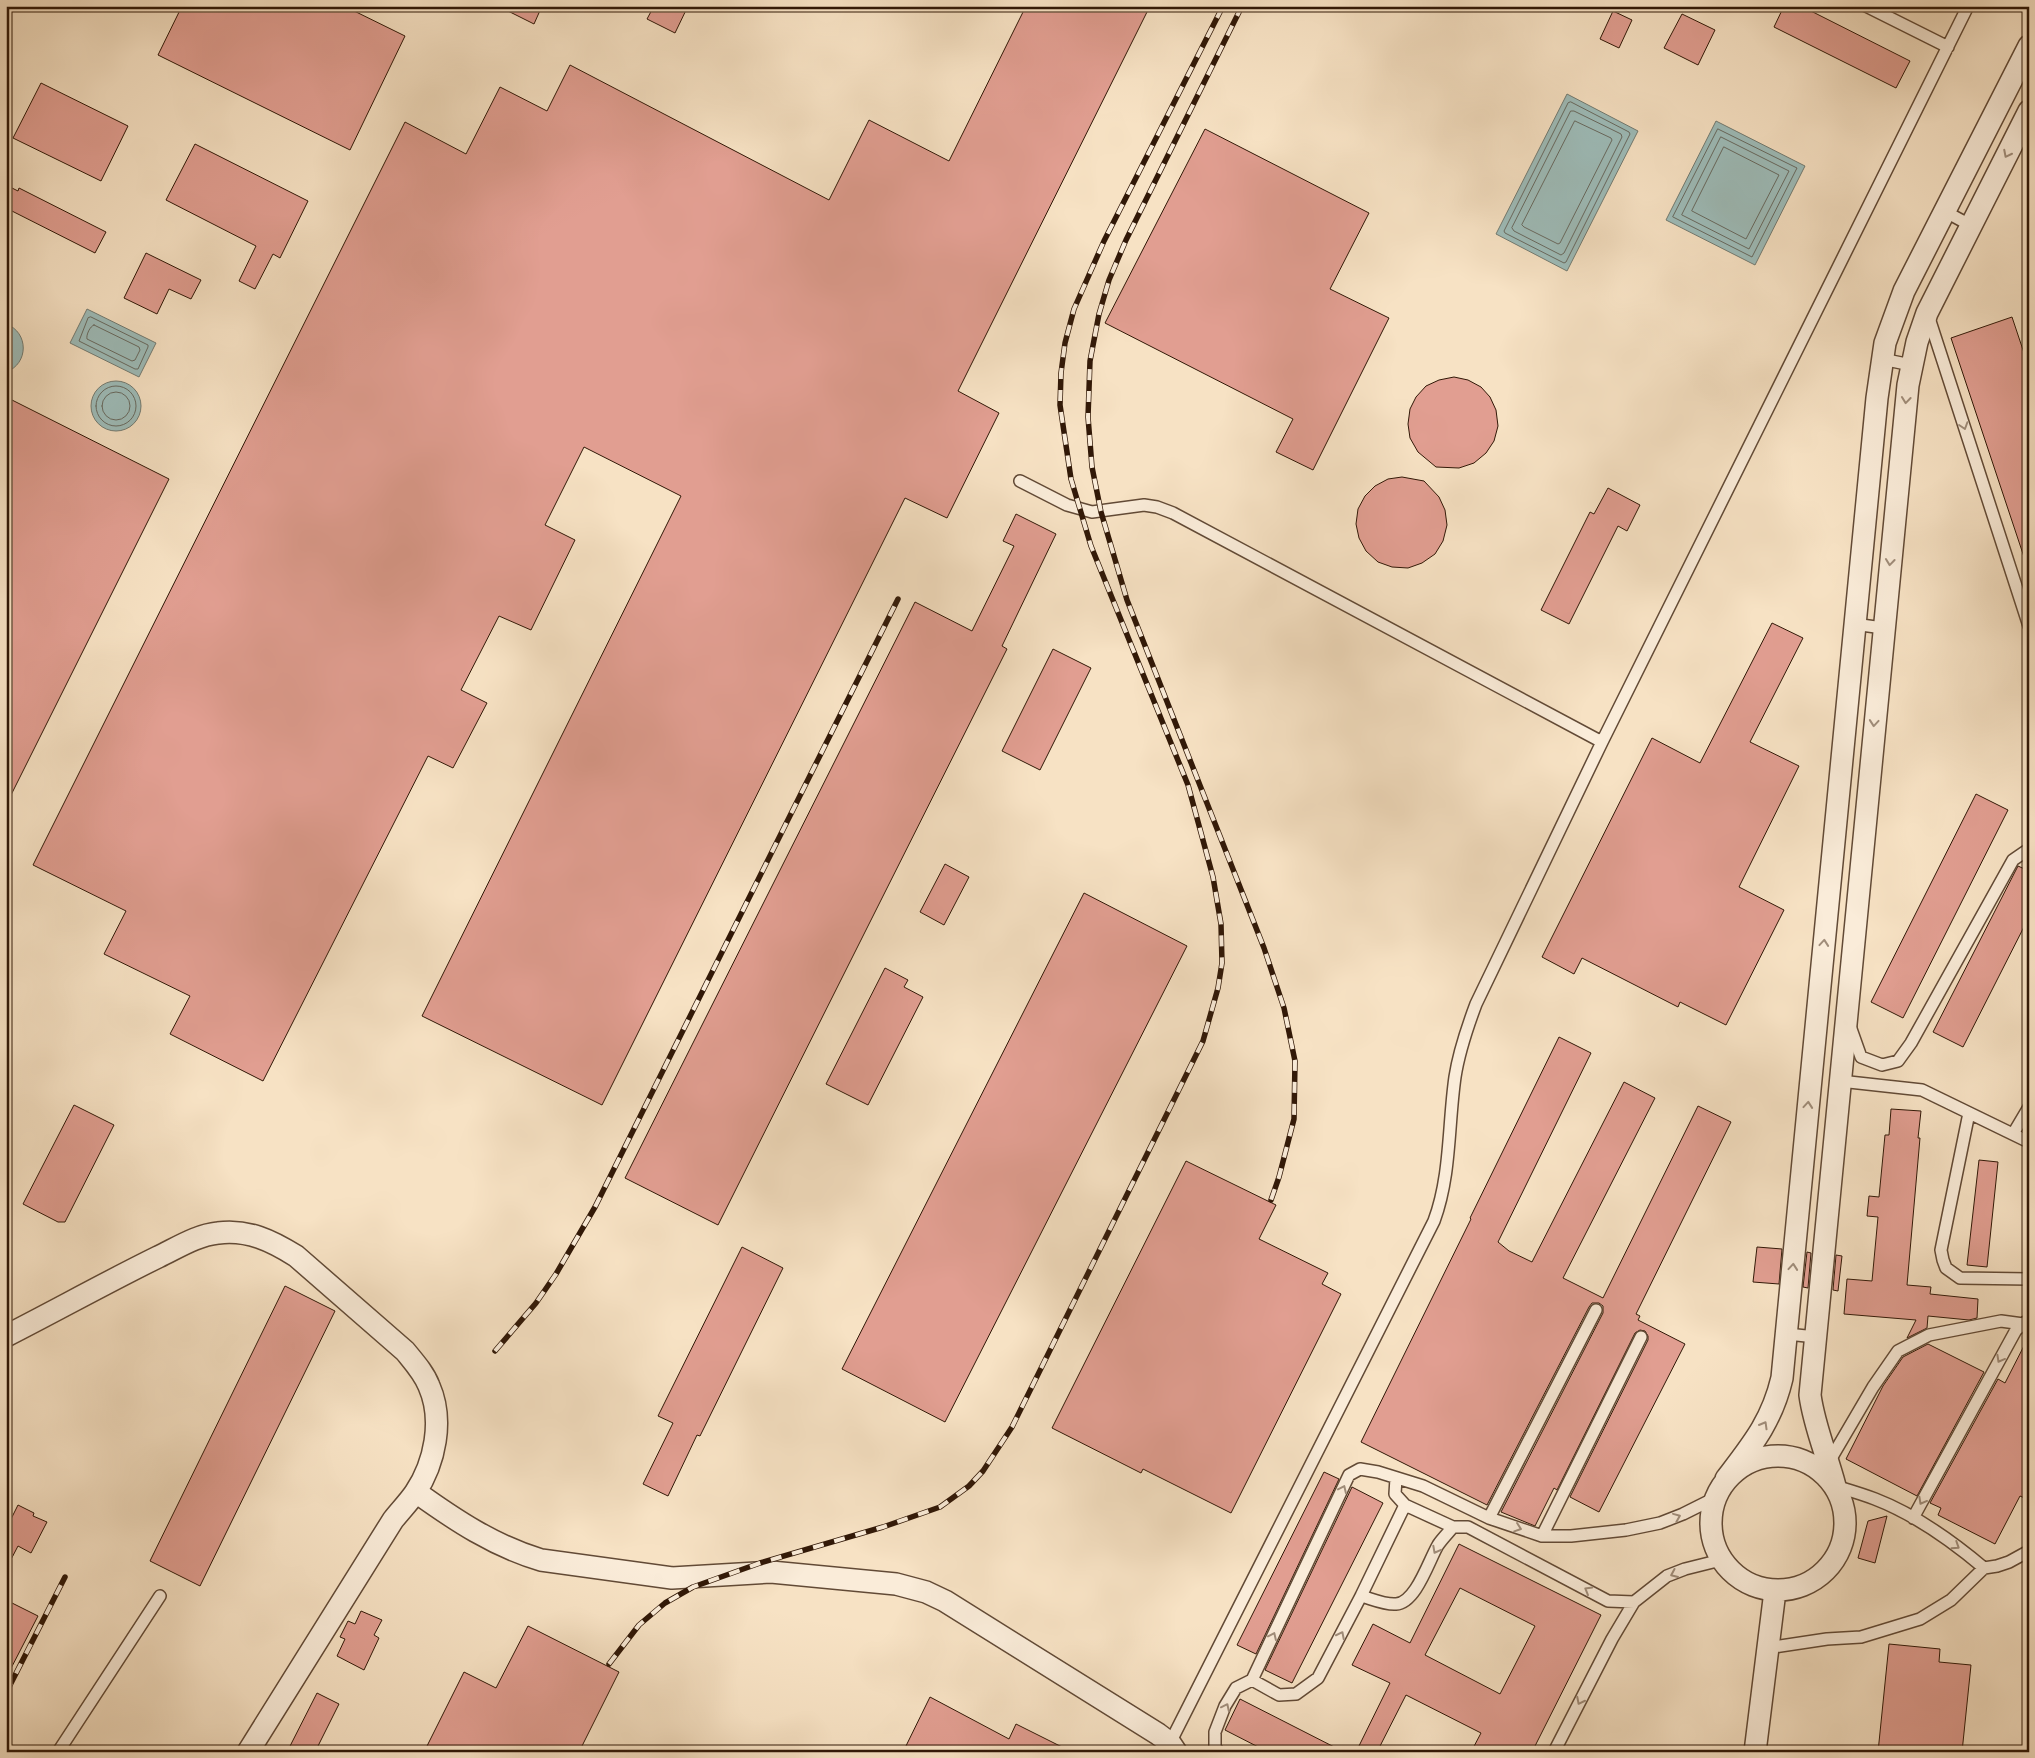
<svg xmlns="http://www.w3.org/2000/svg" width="2035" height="1758" font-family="'Libre Bodoni',serif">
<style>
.water{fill:#9ebdba;stroke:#727b72}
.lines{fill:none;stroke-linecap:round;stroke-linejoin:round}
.shore{stroke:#686a60;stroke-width:1}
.building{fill:#e19e91;stroke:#311807;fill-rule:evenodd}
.lane-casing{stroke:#624a36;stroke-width:14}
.street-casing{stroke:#624a36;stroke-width:24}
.lane{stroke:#faecd9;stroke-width:11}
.street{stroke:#faecd9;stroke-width:21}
.rail-casing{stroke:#311807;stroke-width:5.5}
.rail{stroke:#faecd9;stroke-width:4;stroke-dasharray:11;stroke-linecap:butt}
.oneway{stroke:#a08d7a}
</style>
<rect width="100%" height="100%" fill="#f7e2c4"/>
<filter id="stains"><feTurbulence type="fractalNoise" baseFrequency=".004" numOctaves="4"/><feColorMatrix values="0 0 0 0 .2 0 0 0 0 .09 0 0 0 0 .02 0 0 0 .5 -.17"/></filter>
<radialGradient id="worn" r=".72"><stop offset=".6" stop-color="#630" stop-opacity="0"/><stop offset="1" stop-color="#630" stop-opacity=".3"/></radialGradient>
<!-- water -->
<path class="water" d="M1567,94L1638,131L1567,271L1496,234Z
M1716,121L1805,166L1755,265L1666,220Z
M87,309L156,343L139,377L70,343Z
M6,324C29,332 29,364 6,372Z
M91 406a25 25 0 1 1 50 0a25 25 0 1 1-50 0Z"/>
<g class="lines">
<!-- shore -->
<path class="shore" d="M1571,102L1629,132L1630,134L1566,262L1564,263L1505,233L1504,231L1568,103Z
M1571,111H1574L1621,134L1622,137L1564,253L1561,255L1514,231L1512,228Z
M1575,121L1611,138L1612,140L1560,243L1558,244L1524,227L1522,225Z
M1718,129L1797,168L1752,257L1673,217Z
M1721,137L1789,171L1749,249L1682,215Z
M1724,147L1779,175L1746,239L1692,211Z
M91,317L148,345V347L138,369H135L79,341L88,318Z
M94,325L139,347L140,350L135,360L132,361L87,339C86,335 90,326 94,325Z
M96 406a20 20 0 1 1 40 0a20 20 0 1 1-40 0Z
M102 406a14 14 0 1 1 28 0a14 14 0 1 1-28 0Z"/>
</g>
<!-- building -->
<path class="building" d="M182,6H344L405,36L350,150L158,55Z
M498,6H542L534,24Z
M654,6H688L675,33L647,19Z
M1026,6H1150L958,391L999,413L947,518L905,498L602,1105L422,1016L681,496L584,447L545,525L575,540L531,630L499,616L461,690L487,703L453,768L428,756L263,1081L170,1034L190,996L104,954L126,911L33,865L405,122L466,154L500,87L547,111L570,65L829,200L869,120L949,161Z
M1784,6H1801L1910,61L1896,88L1774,27Z
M1613,11L1632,20L1619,48L1600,39Z
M1682,14L1715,30L1698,65L1664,48Z
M41,83L128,126L101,181L13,138Z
M1205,129L1369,213L1330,289L1389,318L1313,470L1276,452L1293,419L1105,323Z
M195,144L308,201L280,258L273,254L255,289L239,281L256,246L166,200Z
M6,185L18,191L19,188L106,232L95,253L6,208Z
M146,253L201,280L191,299L169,289L157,314L124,298Z
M2012,317L2029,368V563H2026L1951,338Z
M1454,377L1468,380L1481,387L1490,397L1496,410L1498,426L1494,441L1486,453L1474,463L1459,468L1436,467L1418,452L1410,438L1408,424L1410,409L1416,397L1426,386L1439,380Z
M6,397L169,479L6,805Z
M1402,477L1424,481L1439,497L1445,510L1447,525L1443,541L1435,554L1422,563L1408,568L1392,567L1378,562L1366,551L1359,538L1356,524L1358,509L1365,496L1375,486L1388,479Z
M1608,488L1640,505L1627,531L1618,526L1569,624L1541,610L1590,512L1594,514Z
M1016,514L1056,534L1002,646L1007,649L718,1225L625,1178L915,602L972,631L1014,546L1003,541Z
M1772,623L1803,638L1750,742L1799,766L1739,887L1784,910L1726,1025L1680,1002L1678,1007L1582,958L1574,974L1542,957L1652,738L1700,763Z
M1053,649L1091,668L1040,770L1002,751Z
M1976,794L2008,810L1903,1018L1871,1002Z
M945,864L969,877L944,925L920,912Z
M2018,866L2029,871V917L1963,1047L1933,1032Z
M1084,893L1187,946L945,1422L842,1369Z
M885,968L908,980L904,987L923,997L868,1105L826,1084Z
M1559,1037L1591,1053L1498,1242L1509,1251L1532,1262L1624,1082L1655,1098L1563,1278L1603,1298L1698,1106L1731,1122L1636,1314L1640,1316L1638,1320L1685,1344L1599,1512L1570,1497L1648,1340V1336L1645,1331L1640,1330L1635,1333L1557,1490L1554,1488L1535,1526L1501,1512L1603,1313V1306L1599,1303H1592L1589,1307L1487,1505L1361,1442L1471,1219L1470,1218Z
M74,1105L114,1125L65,1222H58L23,1204Z
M1891,1109L1921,1111L1918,1138H1920L1907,1285L1931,1287L1930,1294L1978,1299L1977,1318L1969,1320L1928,1316L1927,1328L1907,1338L1916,1320L1844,1314L1847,1279L1872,1281L1878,1217L1867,1216L1869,1196L1879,1197L1885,1135H1889Z
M1979,1160L1998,1162L1987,1267L1967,1265Z
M1186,1161L1276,1205L1259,1239L1328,1273L1322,1284L1341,1294L1231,1513L1143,1469L1141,1473L1052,1428Z
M742,1247L783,1268L700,1436L697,1435L668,1496L643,1484L673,1423L658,1416Z
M1757,1247L1782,1249L1779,1284L1753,1282Z
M1807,1252L1811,1253L1808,1288L1803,1287Z
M1836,1255L1842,1256L1838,1291L1833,1290Z
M285,1286L335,1311L200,1586L150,1561Z
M2029,1336V1500L2020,1496L1995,1544L1938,1515L1941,1508L1930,1503L1998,1379L2005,1383Z
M1928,1344L1984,1372L1917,1496L1846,1459L1883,1386L1903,1357Z
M1324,1472L1339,1479L1256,1654L1237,1645Z
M1352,1487L1383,1503L1292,1683L1265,1670Z
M18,1505L34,1513L33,1516L47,1522L31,1553L18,1546L6,1569V1529Z
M1887,1516L1875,1563L1858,1558L1868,1521Z
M1459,1544L1601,1615L1532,1752H1471L1481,1733L1406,1695L1377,1752H1356L1390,1683L1352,1665L1373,1624L1410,1643ZM1460,1588L1535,1626L1500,1694L1425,1655Z
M6,1600L38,1616L6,1678Z
M361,1611L382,1620L374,1635L379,1638L364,1670L337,1656L345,1639L340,1637L348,1621L355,1624Z
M528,1626L619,1672L579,1752H424L464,1672L496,1688Z
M1889,1644L1940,1649L1939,1662L1971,1665L1962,1752H1878Z
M317,1693L339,1704L315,1752H287Z
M930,1697L1009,1739L1016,1724L1072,1752H903Z
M1240,1699L1344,1752H1268L1225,1730Z"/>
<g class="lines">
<!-- lane casing -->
<g class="lane-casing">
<path id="lane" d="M1866,6L1948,47
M1944,211L1970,225
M1928,315L2029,626
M1882,359L1911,365
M1020,481L1067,505L1092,512L1144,505L1157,507L1173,513L1602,742
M1854,624L1883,628
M1850,1026L1861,1057L1882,1065L1898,1061L1911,1043L2013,860L2029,849
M1840,1081L1922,1090L2029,1142
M1969,1113L1941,1250L1943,1260L1946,1268L1960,1278L2029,1279
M2013,1134L2029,1107
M1787,1334L1816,1337
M1829,1462L1873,1387L1898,1351L1929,1335L2001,1321L2023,1324
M1396,1478L1395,1494L1405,1505L1453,1527
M1835,1486C1848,1490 1862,1494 1875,1499C1914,1514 1952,1541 1984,1568
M1489,1518L1596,1310
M1913,1518L2016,1330L2027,1321
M1542,1536L1641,1337
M1361,1596C1372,1599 1385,1605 1396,1604C1416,1603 1429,1560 1438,1545C1442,1539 1448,1533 1453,1527H1468L1608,1601L1634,1602
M1767,1648L1827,1639L1861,1637L1920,1619L1951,1600L1984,1568L1997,1566L2009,1562L2029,1551
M1252,1680L1349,1475L1360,1469L1378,1472L1423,1486L1489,1518L1542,1536H1571L1626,1530L1660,1523L1683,1514L1715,1498
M1170,1743L1434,1221C1451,1175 1448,1126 1455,1077C1459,1051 1467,1028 1476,1004L1602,742L1968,6
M58,1752L160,1596
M1219,1752L1215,1747V1732L1225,1706L1236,1688L1252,1680L1279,1695L1296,1694L1318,1678L1361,1596L1405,1505
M1554,1752L1612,1639L1634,1602L1667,1576L1685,1569L1721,1560"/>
</g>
<!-- street casing -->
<g class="street-casing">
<path id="street" d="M6,1336C57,1310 107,1282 158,1257C177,1248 197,1235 218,1233C248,1229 272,1241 296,1256L405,1351C414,1362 424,1373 429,1386C444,1420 435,1463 415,1493C408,1503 400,1511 393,1520L248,1752
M1711 1523a67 67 0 1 1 134 0a67 67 0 1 1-134 0Z
M1726,1479C1752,1445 1772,1421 1782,1378L1877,398L1885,343L1904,291L2029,46
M1835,1486C1827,1455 1814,1426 1810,1395L1908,385L1917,342L1927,313L2029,111
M416,1492C455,1520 494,1546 541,1560L672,1578L771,1572L896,1584L926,1592L945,1601L1158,1734L1170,1743L1176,1752
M1755,1752L1775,1591"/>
</g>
<!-- lane -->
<use href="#lane" class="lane"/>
<!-- street -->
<use href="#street" class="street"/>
<!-- rail casing -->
<g class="rail-casing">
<path id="rail" d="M1242,6L1126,240L1109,280L1099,314L1090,361L1088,417L1092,467L1101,512L1127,600L1264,948L1284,1008L1295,1061L1294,1119L1279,1177L1271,1200
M495,1351L536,1303L556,1274L595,1207L898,599
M609,1664L639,1625L665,1603L693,1587L760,1563L883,1527L940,1507L969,1486L983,1471L1012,1427L1203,1041L1218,988L1222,963L1221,924L1213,877L1188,785L1091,546L1071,479L1060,405L1061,373L1065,343L1074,309L1104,241L1223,6
M6,1693L65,1577
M181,1752L182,1750"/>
</g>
<!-- rail -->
<use href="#rail" class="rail"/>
</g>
<!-- one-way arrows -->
<defs><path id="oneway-chevron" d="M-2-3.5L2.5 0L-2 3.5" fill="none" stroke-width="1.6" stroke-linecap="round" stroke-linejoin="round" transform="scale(1.25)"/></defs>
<g class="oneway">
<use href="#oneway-chevron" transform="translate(2007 154) rotate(117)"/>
<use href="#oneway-chevron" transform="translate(1906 400) rotate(96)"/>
<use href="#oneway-chevron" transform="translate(1964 426) rotate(72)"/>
<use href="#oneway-chevron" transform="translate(1890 562) rotate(96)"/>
<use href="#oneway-chevron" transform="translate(1874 723) rotate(95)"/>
<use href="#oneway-chevron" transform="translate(1824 943) rotate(-85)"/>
<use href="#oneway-chevron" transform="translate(1808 1105) rotate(-85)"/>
<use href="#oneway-chevron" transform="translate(1793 1267) rotate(-85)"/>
<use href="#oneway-chevron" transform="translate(2000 1359) rotate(119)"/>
<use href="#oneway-chevron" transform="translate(1764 1425) rotate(-60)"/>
<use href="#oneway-chevron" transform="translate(1343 1489) rotate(-65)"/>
<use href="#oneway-chevron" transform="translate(1922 1501) rotate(119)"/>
<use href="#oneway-chevron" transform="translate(1677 1517) rotate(-22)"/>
<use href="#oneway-chevron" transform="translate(1518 1528) rotate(19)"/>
<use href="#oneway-chevron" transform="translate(1956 1546) rotate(33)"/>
<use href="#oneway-chevron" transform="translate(1436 1550) rotate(118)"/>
<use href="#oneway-chevron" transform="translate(1674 1574) rotate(156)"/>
<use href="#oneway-chevron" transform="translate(1588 1590) rotate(-150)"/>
<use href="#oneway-chevron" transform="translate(1341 1635) rotate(-63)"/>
<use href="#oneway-chevron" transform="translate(1273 1636) rotate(-65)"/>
<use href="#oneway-chevron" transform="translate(1580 1701) rotate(117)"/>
<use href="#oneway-chevron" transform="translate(1226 1707) rotate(-64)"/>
</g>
<!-- margin -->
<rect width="2035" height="1758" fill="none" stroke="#f7e2c4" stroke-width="25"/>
<rect x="8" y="8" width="2020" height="1743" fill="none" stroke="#311807" stroke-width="2.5"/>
<rect x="12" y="12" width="2010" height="1733" fill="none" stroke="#311807"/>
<rect width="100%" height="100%" filter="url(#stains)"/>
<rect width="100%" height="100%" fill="url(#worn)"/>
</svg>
